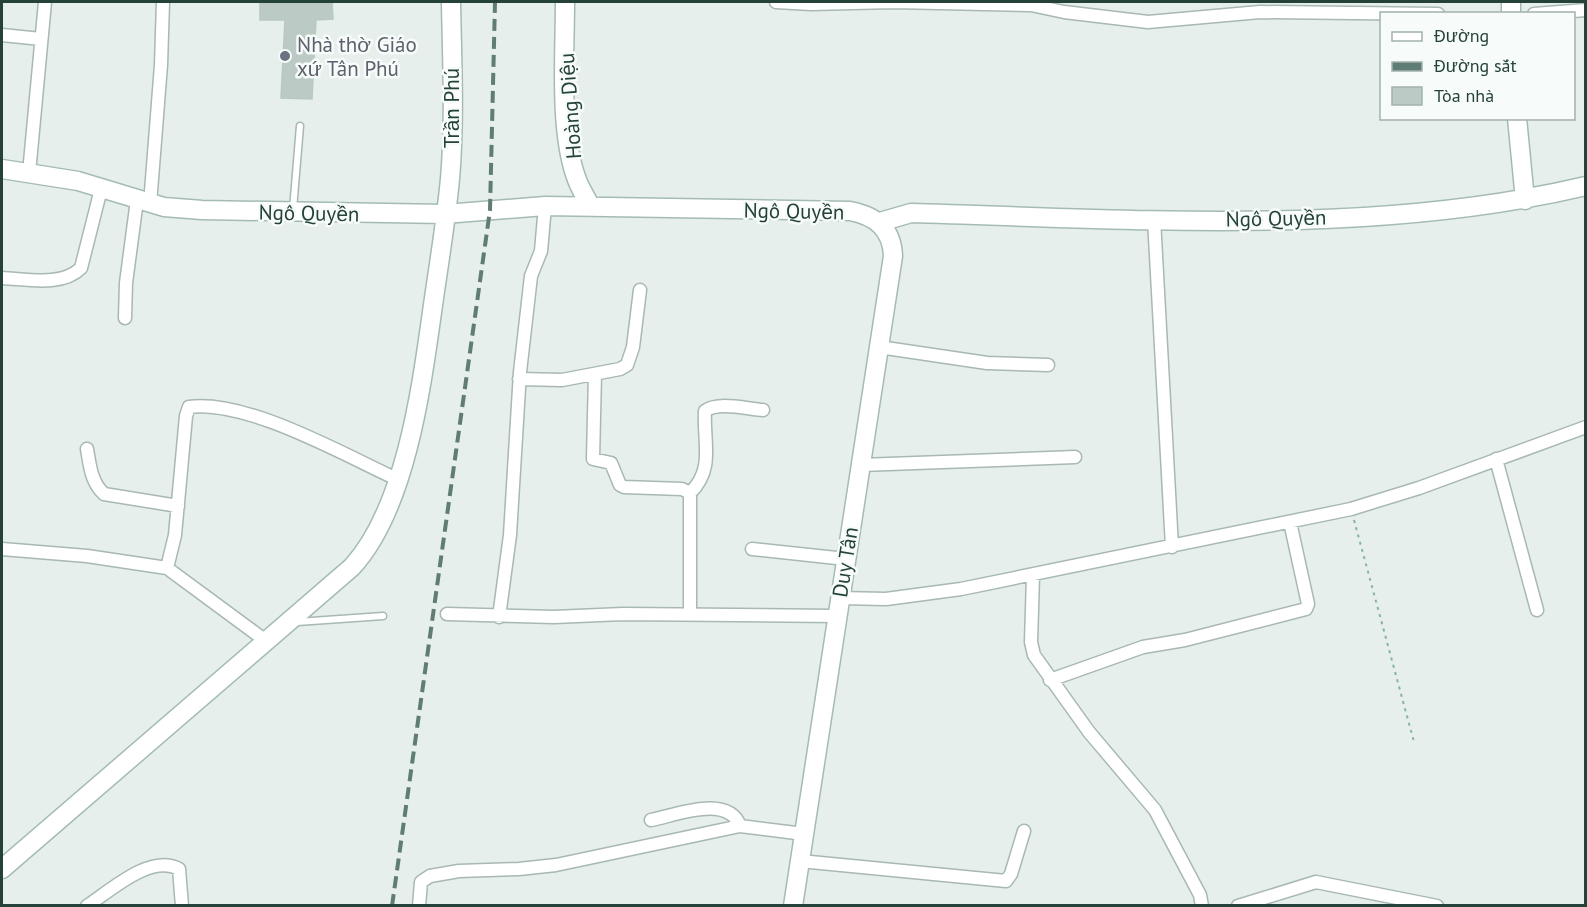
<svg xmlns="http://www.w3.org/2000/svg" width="1587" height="907" font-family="'PT Sans',sans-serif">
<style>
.building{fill:#bbcac4;stroke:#b8c9c2;stroke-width:1.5}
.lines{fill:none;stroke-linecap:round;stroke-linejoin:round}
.lane-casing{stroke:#a8b8b2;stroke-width:9}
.street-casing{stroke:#a8b8b2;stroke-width:15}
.secondary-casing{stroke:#a4bbb3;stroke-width:21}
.path{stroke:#86b3a5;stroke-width:2;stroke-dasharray:3 4.5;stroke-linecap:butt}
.lane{stroke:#fff;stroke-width:6}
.street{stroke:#fff;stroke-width:12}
.secondary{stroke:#fff;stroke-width:18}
.rail{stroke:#5f7d75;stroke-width:4;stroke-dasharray:12 6;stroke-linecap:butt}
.worship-dot{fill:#6b7280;stroke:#f7fbf9;stroke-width:2}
.labels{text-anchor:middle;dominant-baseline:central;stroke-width:5;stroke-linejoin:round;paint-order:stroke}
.worship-label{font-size:21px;fill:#5b616d;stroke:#f7fbf9;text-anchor:start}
.street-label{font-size:21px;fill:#24423a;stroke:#f7fbf9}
</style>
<rect width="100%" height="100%" fill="#e6efeb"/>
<!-- building -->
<path class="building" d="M260,2H332L333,19L316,20L312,99L281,98L285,20H260Z"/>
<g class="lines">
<!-- lane casing -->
<g class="lane-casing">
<path id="lane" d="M293,209L300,126
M297,622L383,616"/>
</g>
<!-- street casing -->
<g class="street-casing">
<path id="street" d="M776,2L811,4L894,2L1031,5L1064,12L1148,22L1260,12L1438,14
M1534,14L1586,10
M2,35L41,39
M29,173L45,2
M150,204L161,65L163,2
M1154,219L1172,547
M2,278C27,279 62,287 81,268L101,189
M125,318L126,283L137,200
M879,347L987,363L1048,365
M595,374L593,459L611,463L620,485L624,487L682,489L690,493V614
M519,379L562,380L620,369L627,365L633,347L640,290
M87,449C90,466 91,482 104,494L178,506
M1496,459L1537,610
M861,465L1075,457
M690,493C715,469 703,442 705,411C718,401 747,409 763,410
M2,549L87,556L167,568L266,641
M752,549L846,559
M167,568L175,535L186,416L189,407C247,399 344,455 397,479
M1033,576L1031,642L1034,655L1089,732L1155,810L1200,895L1202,906
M839,598L886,599L961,589L1351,509L1419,488L1586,427
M447,614L554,617L623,614L837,616
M499,617L510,535L520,372L531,276L541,251L545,206
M1050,680L1143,647L1185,640L1306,609L1308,604L1290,522
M651,820C677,815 728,794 740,826
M800,861L1006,881L1011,874L1024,831
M87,906C110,891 151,853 179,869L182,906
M419,906L421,882L430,876L459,871L519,869L556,865L740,826L804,834
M1238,906L1316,882L1437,906"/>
</g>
<!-- secondary casing -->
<g class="secondary-casing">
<path id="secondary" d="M565,2C565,53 559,130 576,177C579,187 586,197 590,206
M1511,2V14
M1517,118L1525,200
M2,169L78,181L164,207L202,210L445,214L545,206L850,211C876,216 892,229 893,256L793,906
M880,222L911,213C1130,219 1371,237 1586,186
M2,869L352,567C407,507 422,383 433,305C439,263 446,221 450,179C455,120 452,60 451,2"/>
</g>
<!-- path -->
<path class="path" d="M1354,520L1414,742"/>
<!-- lane -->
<use href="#lane" class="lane"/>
<!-- street -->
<use href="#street" class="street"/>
<!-- secondary -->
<use href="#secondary" class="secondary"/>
<!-- rail -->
<path class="rail" d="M392,906L490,210L495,2"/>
</g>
<!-- markers -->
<circle class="worship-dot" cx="285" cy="56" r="6"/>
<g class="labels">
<!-- worship labels -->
<g class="worship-label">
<text x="297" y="44">Nhà thờ Giáo<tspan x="297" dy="24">xứ Tân Phú</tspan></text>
</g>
<!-- street labels -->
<g class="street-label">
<text transform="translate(570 106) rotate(-94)">Hoàng Diệu</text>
<text transform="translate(451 108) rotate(-90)">Trần Phú</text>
<text transform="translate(794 211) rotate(1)">Ngô Quyền</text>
<text transform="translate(309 213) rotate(1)">Ngô Quyền</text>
<text transform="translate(1276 218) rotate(-1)">Ngô Quyền</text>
<text transform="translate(845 562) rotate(-81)">Duy Tân</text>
</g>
</g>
<!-- border -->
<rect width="1587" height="907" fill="none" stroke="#24423a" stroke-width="6"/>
<!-- legend -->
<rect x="1380" y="12" width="195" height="108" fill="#f7fbf9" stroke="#a3b1ad" stroke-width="1.5"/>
<rect x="1392" y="32" width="30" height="9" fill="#ffffff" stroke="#a3b1ad" stroke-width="1.5"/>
<text x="1434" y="42" font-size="18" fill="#24423a">Đường</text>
<rect x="1392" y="62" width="30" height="9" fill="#5f7d75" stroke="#a3b1ad" stroke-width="1.5"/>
<text x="1434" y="72" font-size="18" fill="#24423a">Đường sắt</text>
<rect x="1392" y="87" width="30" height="18" fill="#bbcac4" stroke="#a3b1ad" stroke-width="1.5"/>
<text x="1434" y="102" font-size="18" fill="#24423a">Tòa nhà</text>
</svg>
